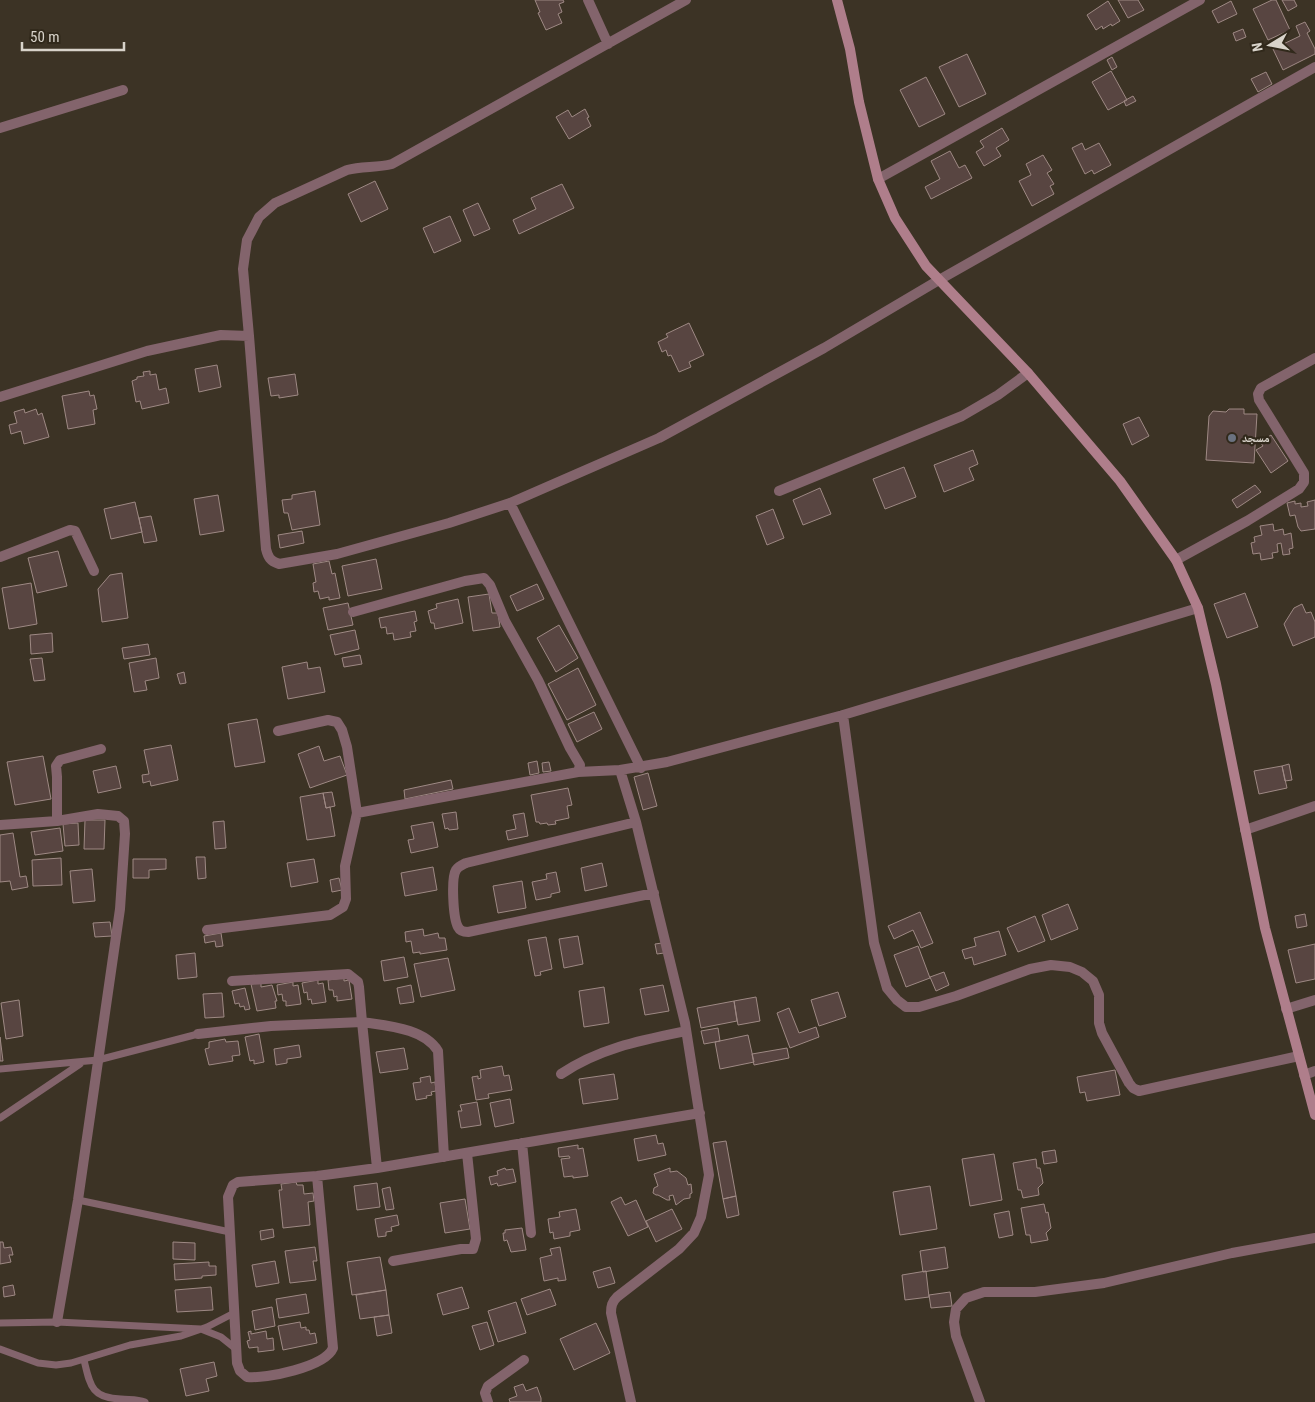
<svg xmlns="http://www.w3.org/2000/svg" width="1315" height="1402" font-family="'Roboto Condensed','Noto Naskh Arabic',sans-serif">
<style>
.building{fill:#584541;stroke:#9e8984}
.lines{fill:none;stroke-linecap:round;stroke-linejoin:round}
.service{stroke:#83646c;stroke-width:7}
.minor{stroke:#83646c;stroke-width:10}
.secondary{stroke:#af7e8b;stroke-width:10}
.worship-dot{fill:#6b7280;stroke:#31291b;stroke-width:2}
.labels{text-anchor:middle;dominant-baseline:central;stroke-width:4.5;stroke-linejoin:round;paint-order:stroke}
.poi-label{font-size:12px;font-weight:bold;fill:#d8d3ca;stroke:#31291b;text-anchor:start}
</style>
<rect width="100%" height="100%" fill="#3c3325"/>
<!-- building -->
<path class="building" d="M535,0H563L564,2L559,4L562,12L558,14L562,23L546,30L538,13L540,12Z
M1118,0H1138L1144,10L1128,18Z
M1272,0H1276L1290,30L1268,40L1253,9Z
M1282,0H1294L1297,6L1288,11Z
M1108,1L1120,21L1112,26L1111,24L1103,29L1102,26L1096,30L1087,15Z
M1231,1L1237,14L1218,23L1212,11Z
M1305,22L1310,31L1307,33L1315,49V54L1283,70L1273,49L1300,36L1296,26Z
M1243,29L1246,37L1236,41L1233,33Z
M967,54L986,94L959,107L939,67Z
M1112,57L1117,67L1112,70L1107,60Z
M1111,71L1127,100L1108,110L1092,82Z
M1266,72L1272,84L1258,92L1251,79Z
M926,77L945,114L919,127L900,90Z
M1133,96L1136,101L1126,106L1124,101Z
M585,109L589,117L587,118L591,126L569,139L556,117L568,110L572,117Z
M1002,128L1009,140L996,148L1001,156L984,166L976,152L984,147L980,141Z
M1082,143L1085,150L1099,143L1111,165L1094,174L1092,170L1085,174L1072,148Z
M950,151L959,168L965,165L972,178L931,199L925,187L940,179L931,161Z
M1043,155L1052,170L1047,173L1054,184L1050,186L1054,194L1032,206L1019,181L1031,175L1026,164Z
M375,181L388,209L361,222L348,194Z
M562,184L574,208L519,234L513,220L536,209L531,198Z
M478,203L490,229L474,236L463,210Z
M450,216L461,241L434,253L423,228Z
M689,323L704,355L689,362L691,367L679,372L671,355L668,356L666,350L662,352L658,342L668,337L666,334Z
M217,365L221,387L199,392L195,369Z
M150,371V375L156,374L159,390L166,388L169,403L142,409L140,401L136,402L132,381L137,379V377L144,376L143,372Z
M295,374L298,395L279,398V395L271,396L268,378Z
M89,391L90,396L94,395L97,409L93,410L95,424L68,429L62,396Z
M24,409L25,413L36,409L38,415L42,413L49,437L24,444L21,431L11,434L9,425L17,423L14,412Z
M1229,409H1244V414H1257L1254,463L1206,460L1209,416L1213,411L1226,412Z
M1139,417L1149,436L1132,445L1123,424Z
M1271,435L1288,461L1271,473L1256,450L1263,446L1260,442Z
M973,450L978,464L969,468L974,480L944,492L934,465Z
M904,467L916,497L885,509L873,479Z
M1255,485L1261,492L1237,508L1232,500Z
M820,488L831,514L803,525L793,500Z
M315,491L320,525L292,530L288,513H284L282,500L292,499V495Z
M218,495L224,531L200,535L194,499Z
M1315,500V529L1301,531L1298,527L1295,515L1290,516L1287,503L1295,501V504L1301,503V507L1308,506L1307,502Z
M135,502L142,532L111,539L104,509Z
M773,509L784,538L767,545L756,516Z
M151,516L157,541L144,543L139,518Z
M1273,524L1274,531L1283,529L1284,535L1291,533L1293,548L1289,549L1290,554L1283,555L1281,543L1277,544L1278,552L1272,553L1273,558L1261,560L1260,553L1253,554L1251,543L1255,542L1254,537L1262,535L1260,526Z
M302,531L304,543L280,548L278,535Z
M58,551L67,586L37,593L28,558Z
M376,559L382,589L348,596L342,566Z
M329,561L332,574L335,573L340,598L329,600V597L320,599L318,591L314,592L313,583L316,582L313,564Z
M122,573L128,618L102,622L98,589L110,575Z
M31,583L37,624L9,629L2,588Z
M537,584L544,599L517,611L510,596Z
M1245,593L1258,627L1227,638L1214,604Z
M489,594L492,613H498L500,627L473,631L468,597Z
M458,599L463,623L435,629L434,623H431L428,611L437,608L436,604Z
M348,603L353,625L328,630L323,608Z
M1302,604L1306,613L1311,612L1315,622V637L1293,646L1284,624L1294,608Z
M415,611L417,621L414,622L416,631L410,632L411,637L394,640L393,633L387,634L386,627L381,628L379,618Z
M559,625L578,658L556,672L537,638Z
M355,630L359,649L335,655L330,635Z
M52,633L53,652L31,654L30,635Z
M148,644L150,655L124,659L122,648Z
M360,655L362,664L344,667L342,658Z
M42,658L45,680L34,681L30,659Z
M156,658L159,678L145,681L147,690L134,692L129,663Z
M307,662L308,669L320,667L325,692L288,699L282,667Z
M578,668L596,705L567,720L548,684Z
M184,672L186,683L180,684L177,674Z
M594,712L602,729L577,742L568,724Z
M257,719L265,762L235,767L228,724Z
M171,745L178,780L151,786L150,781L143,783L142,775L149,774L144,750Z
M319,746L324,761L340,756L347,775L310,788L298,754Z
M43,756L51,799L15,805L7,762Z
M537,761L539,773L530,775L528,763Z
M549,762L551,771L543,772L542,763Z
M1289,764L1292,780L1285,781L1282,766Z
M116,766L121,788L98,793L93,771Z
M1282,766L1287,788L1259,794L1254,771Z
M648,773L657,806L643,810L634,777Z
M451,780L453,789L405,799L404,790Z
M568,788L572,805L567,806L569,818L555,821L556,824L548,825L547,823L540,824L539,822H536L531,795Z
M332,792L335,806L326,808L323,793Z
M323,793L326,808L330,807L335,836L307,840L300,797Z
M456,812L458,829L449,830L448,828L445,829L442,814Z
M524,813L528,836L508,840L506,831L516,829L513,815Z
M85,820H105L104,849H84Z
M224,821L226,848L215,849L213,822Z
M433,822L438,847L411,853L408,840L414,839L411,826Z
M78,823L79,845L65,846L63,824Z
M60,828L63,851L35,855L31,832Z
M13,833L20,877L26,876L28,887L12,890L10,881L0,882V835Z
M196,857H205L206,878L198,879Z
M61,858L62,885L33,886L32,860Z
M133,859H166V869L149,870V878H133Z
M314,859L318,882L291,887L287,863Z
M602,863L607,886L585,891L581,868Z
M433,867L437,890L405,896L401,873Z
M92,869L95,901L73,903L70,871Z
M556,872L560,892L551,894V897L536,900L532,882L547,879L546,874Z
M339,878L342,890L332,892L330,880Z
M522,881L526,908L498,913L493,886Z
M1068,904L1078,929L1051,940L1042,915Z
M920,912L933,943L921,948L913,930L894,939L888,926Z
M1305,914L1307,926L1297,928L1295,916Z
M1035,916L1045,941L1018,952L1007,928Z
M110,922L112,936L95,937L93,923Z
M423,929L424,936L438,933L439,938H445L447,950L420,954V952L413,953L411,941L406,942L405,932Z
M999,931L1006,955L974,965L972,957L965,959L962,950L976,946L974,938Z
M221,933L223,946L216,947L215,941L205,943L204,936Z
M578,936L583,964L564,968L559,939Z
M546,937L552,969L540,972L541,975L535,976L528,940Z
M662,943L664,953L657,954L655,944Z
M1315,944V979L1296,983L1288,950Z
M918,946L930,978L906,987L894,955Z
M195,953L197,977L178,979L176,955Z
M404,957L408,977L384,981L381,961Z
M448,958L455,990L421,997L414,964Z
M944,972L949,985L936,991L930,977Z
M344,978V981L349,980L352,999L337,1001V996L334,997L333,990H329L328,980Z
M318,980V984L323,983L326,1002L312,1004L311,999L308,1000L307,992L304,993L302,983Z
M293,982V986L298,985L301,1004L286,1006V1001H283L282,994L278,995L277,985Z
M261,983V987L272,985L277,1001H275L276,1008L257,1011L251,984Z
M411,985L414,1002L400,1004L397,988Z
M663,985L669,1011L645,1015L640,989Z
M604,987L609,1023L584,1027L579,991Z
M245,988L250,1009L245,1010L244,1006L240,1007L239,1003L235,1004L232,991Z
M838,992L846,1017L819,1026L811,1000Z
M222,993L224,1017L205,1018L203,994Z
M756,997L760,1021L738,1025L734,1001Z
M19,1000L23,1036L6,1039L1,1003Z
M734,1001L737,1021L701,1028L697,1008Z
M789,1008L799,1033L816,1027L819,1037L790,1048L777,1013Z
M718,1028L720,1041L704,1044L701,1031Z
M259,1034L264,1062L254,1064V1060L250,1061L245,1037Z
M748,1035L754,1062L720,1069L715,1042Z
M0,1037L3,1061H0Z
M225,1039L226,1042L238,1041L240,1055L232,1056L233,1061L209,1065L205,1049L209,1048V1042Z
M299,1045L301,1057L287,1059V1063L276,1065L274,1049Z
M404,1048L408,1069L380,1073L376,1052Z
M787,1048L789,1058L754,1065L752,1054Z
M502,1066L504,1076L509,1075L512,1090L488,1094L489,1098L476,1100L472,1077L478,1076V1079L481,1078L480,1070Z
M1115,1070L1120,1095L1087,1101L1085,1092L1080,1093L1077,1077Z
M614,1074L618,1099L583,1104L579,1079Z
M430,1076L431,1083L435,1082L436,1091L431,1092L432,1095L426,1096L427,1098L416,1100L413,1083L421,1082L420,1078Z
M510,1099L514,1123L495,1127L490,1103Z
M477,1102L481,1125L461,1128L458,1111H462L460,1105Z
M656,1135L658,1144L663,1143L666,1155L638,1161L634,1139Z
M726,1141L736,1196L723,1199L713,1143Z
M578,1145V1149L583,1148L588,1176L573,1178V1176L564,1177L561,1159L570,1158L569,1156L559,1157L558,1148Z
M1055,1150L1057,1162L1044,1164L1042,1152Z
M994,1154L1002,1200L970,1206L962,1159Z
M1036,1159L1037,1168H1040L1043,1183L1038,1188L1039,1195L1023,1198L1021,1190H1018L1013,1163Z
M505,1168L506,1170L513,1169L516,1182L498,1186L497,1183L491,1185L489,1177L498,1175L497,1171Z
M670,1168V1172L677,1171L686,1178L688,1185L691,1184L692,1193L690,1194V1198L684,1199L676,1205L673,1195L669,1196L670,1200H667L658,1195H656L653,1193L654,1188L658,1186L654,1174Z
M296,1182L297,1185H303L304,1194L313,1193L314,1201L308,1202L310,1225L283,1228L279,1190H282L281,1184Z
M377,1183L380,1207L357,1210L354,1186Z
M930,1186L937,1229L900,1235L893,1192Z
M390,1187L394,1209L386,1210L382,1189Z
M736,1196L739,1215L727,1218L723,1199Z
M621,1197L625,1205L636,1200L648,1227L628,1236L611,1202Z
M465,1199L470,1229L445,1233L440,1203Z
M1044,1204L1046,1213L1048,1212L1051,1228L1046,1233L1048,1240L1031,1243L1030,1235H1026L1021,1208Z
M576,1209L580,1230L570,1232V1236L554,1239L553,1232L550,1233L548,1219L560,1217L559,1212Z
M672,1209L682,1229L656,1242L646,1221Z
M1009,1211L1013,1235L999,1238L994,1214Z
M397,1215L399,1225L391,1227L392,1231L386,1232V1236L378,1237L375,1219Z
M522,1228L526,1250L511,1252L507,1240L504,1241L503,1233H505V1230Z
M273,1229L274,1237L261,1240L260,1231Z
M0,1242H3L4,1248L11,1247L13,1255H9L11,1262L0,1264Z
M173,1242L195,1243V1260L173,1259Z
M315,1247L317,1261H313L316,1280L290,1283L285,1251Z
M560,1247L566,1280L558,1281V1278L544,1281L540,1258L552,1255L550,1249Z
M945,1247L948,1268L923,1272L920,1251Z
M380,1257L386,1290L352,1295L347,1262Z
M275,1261L279,1283L256,1287L252,1265Z
M209,1262V1266H216V1275L202,1276V1278L175,1280L174,1264Z
M610,1267L615,1283L598,1288L593,1272Z
M926,1271L929,1297L905,1300L902,1275Z
M13,1285L15,1295L4,1297L3,1287Z
M211,1287L213,1310L177,1312L175,1290Z
M462,1287L469,1308L443,1315L437,1294Z
M550,1289L556,1305L527,1315L521,1299Z
M386,1290L389,1315L360,1319L356,1295Z
M950,1292L952,1306L931,1308L929,1295Z
M306,1294L309,1313L279,1318L276,1299Z
M516,1302L526,1333L498,1342L488,1311Z
M272,1307L275,1326L255,1330L252,1311Z
M389,1315L392,1333L377,1336L374,1317Z
M300,1322L301,1328L306,1327V1330H309L310,1334L315,1333L317,1343L283,1350L278,1326Z
M487,1322L494,1345L480,1350L472,1326Z
M596,1323L610,1353L574,1370L560,1339Z
M251,1331V1334L266,1331L267,1339L273,1338L274,1350L258,1352V1347L249,1348L247,1341L250,1340L248,1332Z
M214,1362L217,1376L206,1379L209,1391L186,1396L180,1369Z
M523,1384L526,1391L537,1387L541,1398V1402H510L509,1399L517,1396L514,1387Z"/>
<g class="lines">
<!-- service -->
<path class="service" d="M0,1069L98,1060L198,1034
M0,1118L80,1064
M78,1200L230,1232
M0,1323L57,1322L201,1329L221,1337L236,1349
M0,1349L38,1363L56,1365L71,1363L130,1345L181,1336L207,1327L234,1313
M84,1360C90,1385 91,1398 121,1399C129,1400 137,1399 145,1402"/>
<!-- minor -->
<path class="minor" d="M588,0L608,44
M0,128L123,90
M878,179L1200,0
M249,336L243,269L247,240L259,217L275,203L347,170C362,166 377,168 392,164L686,0
M0,397L147,351L221,335L249,336L266,549C268,557 270,561 279,564L337,554L449,523L510,503L659,438L824,348L939,280L1315,67
M779,491L962,416L998,395L1028,373
M510,503L641,768
M0,557L70,530L75,531L94,571
M1176,560L1247,521L1299,489L1304,482V473L1259,400L1258,394L1261,388L1315,358
M353,612L465,581L484,578L490,585L505,621L538,680L570,748L580,765L578,772
M843,715L874,943L887,988L897,1000L906,1007H919L956,996L1030,969L1051,965L1070,967L1082,972L1093,981L1099,995V1023L1102,1033L1129,1083L1133,1088L1139,1091L1299,1056
M278,731L328,720L337,722L342,730L347,747L357,813
M57,821V777L56,766L60,760L101,749
M636,822L466,863C462,865 459,866 456,870C451,878 453,918 458,927C460,931 463,932 468,932L654,893
M0,825L57,821L98,814L118,816L124,821L125,834L120,909L78,1200L57,1322
M1245,830L1315,806
M207,930L330,915L343,907L346,899L345,866L357,813L578,772L620,770
M232,981L348,974L358,982L359,987L362,1022C387,1026 424,1028 438,1051L444,1157
M1286,1009L1315,1000
M198,1034L271,1026L362,1022L377,1168
M561,1074C599,1048 642,1040 686,1031
M1304,1075L1315,1071
M522,1143L531,1233
M317,1176L333,1348C325,1367 266,1379 247,1377L240,1371L237,1363L228,1197L233,1185L238,1182L317,1176L377,1168L700,1113
M393,1261L461,1249H473L476,1239L467,1153
M488,1402L485,1393L488,1386L524,1360
M631,1402L611,1313C611,1306 612,1302 617,1297L679,1249L694,1233L701,1217L709,1175L685,1023L636,822L620,770L667,762L843,715L1198,608
M980,1402L956,1336L954,1322L956,1309L966,1298L984,1292H1035L1104,1283L1232,1253L1315,1238"/>
<!-- secondary -->
<path class="secondary" d="M837,0L850,49L859,102L878,179L895,218L926,266L1028,373L1120,481L1176,560L1198,608L1216,684L1265,928L1315,1115"/>
</g>
<!-- markers -->
<circle class="worship-dot" cx="1232" cy="438" r="5"/>
<g class="labels">
<!-- poi labels -->
<g class="poi-label">
<text x="1242" y="438">مسجد</text>
</g>
</g>
<!-- north arrow -->
<g transform="translate(1270 45) rotate(260)" stroke="#31291b" stroke-width="4" paint-order="stroke">
<path d="M0-4L9 19L0 12L-9 19Z" fill="#d8d3ca"/>
<text y="-8" font-size="14" font-weight="bold" text-anchor="middle" fill="#d8d3ca">N</text>
</g>
<!-- scale -->
<path d="M22 42v8h102v-8" fill="none" stroke="#d8d3ca" stroke-width="2.5"/>
<text x="30" y="42" font-size="15" fill="#d8d3ca" stroke="#31291b" stroke-width="4" paint-order="stroke">50 m</text>
</svg>
